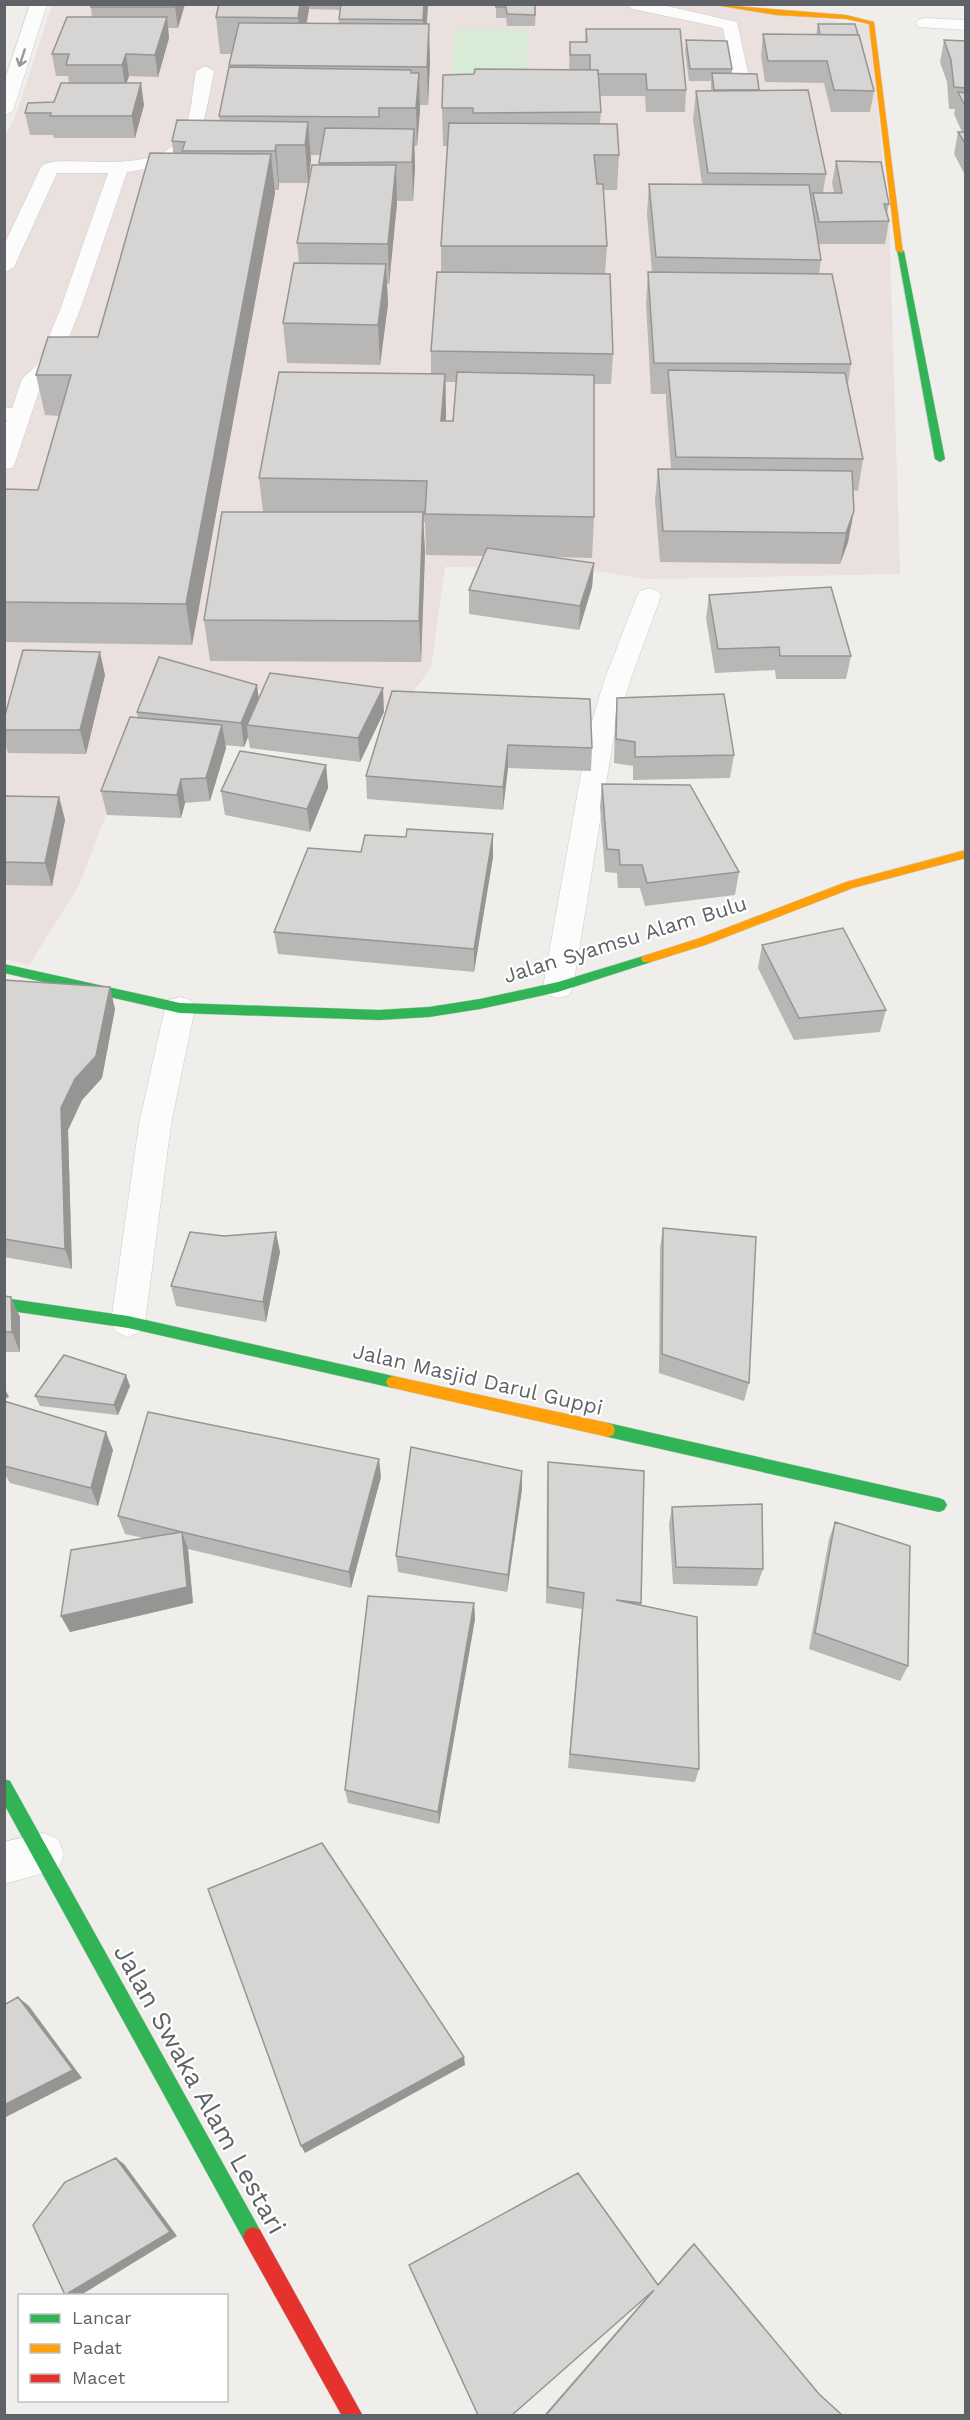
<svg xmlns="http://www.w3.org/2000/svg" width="970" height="2420" font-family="'Work Sans',sans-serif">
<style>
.medical{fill:#eae0de}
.green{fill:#d8ebd6}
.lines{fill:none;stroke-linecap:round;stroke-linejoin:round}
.lane-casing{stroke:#cbcccc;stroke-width:1}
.street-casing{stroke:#cbcccc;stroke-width:1}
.fast-casing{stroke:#cacacb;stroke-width:1}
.slow-casing{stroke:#cacacb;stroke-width:1}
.jam-casing{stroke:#cacacb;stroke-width:1}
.lane{fill:#fdfcfc;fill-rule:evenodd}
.street{fill:#fdfcfc;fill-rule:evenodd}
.fast{fill:#30b455;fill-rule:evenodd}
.slow{fill:#ff9f0a;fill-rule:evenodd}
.jam{fill:#e5322d;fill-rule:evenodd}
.wall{fill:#b8b7b5;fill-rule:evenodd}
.shaded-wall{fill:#969594}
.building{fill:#d6d5d3;stroke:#969594;stroke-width:1.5}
.oneway{stroke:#96999c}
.labels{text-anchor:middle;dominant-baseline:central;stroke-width:4.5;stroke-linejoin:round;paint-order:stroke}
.street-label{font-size:21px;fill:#5f6368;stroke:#fff}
.near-street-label{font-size:26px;fill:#5f6368;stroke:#fff}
</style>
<rect width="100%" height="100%" fill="#efeeea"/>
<!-- medical -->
<path class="medical" d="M699,4L869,25L889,216L900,574L647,579L575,568L445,567L431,668L399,710L160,677L78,887L29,965L5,959L4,138L16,115L52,5Z"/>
<!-- green -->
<path class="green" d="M455,29L528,30L526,93H449Z"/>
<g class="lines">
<!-- lane casing -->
<g class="lane-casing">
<path id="lane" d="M625,4H658L737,22L750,82L741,87L732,82L723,28L633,9Z
M205,66L214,71C201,138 202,162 127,172L80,310L56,368L42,382L15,463L12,468L4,469V428L7,420H4V408H12L22,379L37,365L60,310L108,173H57L14,267L4,273V245L41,167C52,150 152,180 180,138C192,120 192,92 196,71Z"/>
</g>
<!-- street casing -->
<g class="street-casing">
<path id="street" d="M30,4H47L13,111L4,116V82Z
M925,18L966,20V30L919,27L916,23L919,19Z
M649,588L658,591L661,596L630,681L614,735L573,987L569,995L558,998L547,995L543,987L588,735L604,681L637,596L640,591Z
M180,997L191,1000L195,1008L171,1124L145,1322L140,1332L128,1337L116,1332L111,1322L139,1124L165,1008L169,1000Z
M43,1833L58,1839L64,1854L58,1869L4,1884V1842Z"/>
</g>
<!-- fast casing -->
<g class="fast-casing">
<path id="fast" d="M897,249L904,251L945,459L940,462L935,459Z
M647,955L651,956L653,959L651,962L558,992L480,1009L429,1017L379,1020L180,1013L4,973V964L180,1003L379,1010L429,1007L480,999L558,982Z
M4,1298L128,1316L393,1376L398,1378L400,1382L398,1386L393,1388L128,1328L4,1310Z
M608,1423L939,1498L944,1500L947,1505L944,1510L939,1512L608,1437L603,1435L601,1430L603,1425Z
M4,1779L10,1781L260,2230L263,2237L260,2244L253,2247L246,2244L4,1804Z"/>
</g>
<!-- slow casing -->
<g class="slow-casing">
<path id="slow" d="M709,4L846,15L874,22L903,253L896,251L869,24L846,19L776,15Z
M966,850V858L853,888L708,944L651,962H643L641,959L643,956L700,938L846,882Z
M393,1376L608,1423L613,1425L615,1430L613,1435L608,1437L393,1388L388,1386L386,1382L388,1378Z"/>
</g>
<!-- jam casing -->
<g class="jam-casing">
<path id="jam" d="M253,2227L260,2230L363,2416H342L246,2244L243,2237L246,2230Z"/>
</g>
<!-- lane -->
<use href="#lane" class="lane"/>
<!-- street -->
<use href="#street" class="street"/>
<!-- fast -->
<use href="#fast" class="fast"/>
<!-- slow -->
<use href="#slow" class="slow"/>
<!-- jam -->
<use href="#jam" class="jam"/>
</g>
<!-- wall -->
<path class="wall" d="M92,4H185L178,28H168L169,38L158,77L129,76L127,83L144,105L135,138H54L53,135H30L25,113L54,102L69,83L68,76H56L52,54L92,17L91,7Z
M219,4H428L427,24L430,61L428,105H420L417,146H414L415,167L413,201H397L389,284H387L388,304L380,365L287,363L283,323L299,263L297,243L319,165L320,155H311V160L308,183H279V190H275V193L192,645L4,642V489L38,490L60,416L45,415L36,375L98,337L173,153L172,141L220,121L219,116L230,67L232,54H220L216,17ZM309,9L340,10L339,23H307Z
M496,4H536L535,26H507L506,18H496Z
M818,24L874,91L870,112H831L824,83L765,82L761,56L763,34L816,35Z
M586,29L686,90L685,112H646L645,96H600L601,112L600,124L619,155L617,190H603L607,246L605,274L613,354L611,384H594V517L592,558L552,557L594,563L592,587L579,630L469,614V590L484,556L426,555L425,522H423L425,553L421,662L210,661L204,620L263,512L259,478L431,374V351L441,272V246L447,146H443L442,108L474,74L569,70L570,42H585ZM446,382H456L453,421H446Z
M686,40L732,69V73L759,90L826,174L823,193H834L832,183L836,161L889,204L887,213L889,221L885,244H819L821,260L819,274L851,364L848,384L863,459L858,491L853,490L848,542L840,564L660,562L655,500L658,469H671L666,401V394H651L646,303L648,272H652L647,214L649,184H702L693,120L696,91L711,90V81H689L685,52Z
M944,40L966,41V173H964L954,154L958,132H962L954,114L955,109H949L947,82L940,62Z
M709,595L851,656L846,679H776L775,670L715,673L706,618Z
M105,675L86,754L8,753L4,740V719Z
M257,685L258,699L384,712L360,762L250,748L248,737L244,747L225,745L226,748L210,801L185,803L181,818L107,815L101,791L138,718L137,712Z
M392,691L592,748L591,771L508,768L503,810L367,799L366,776Z
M617,698L734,755L730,778L633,780V766L614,763L615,722Z
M326,765L328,788L310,832L225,815L221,791Z
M602,784L739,872L735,895L645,906L640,888H618L617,873L605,872L600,807Z
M4,796L59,797L65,820L52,886L4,885Z
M493,834V857L474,972L278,954L274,932L361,852L406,837Z
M762,945L886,1010L880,1032L794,1040L758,968Z
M4,980L115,1009L102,1078L82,1100L68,1130L72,1269L4,1257Z
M663,1228L749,1383L744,1401L659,1373L660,1248Z
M280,1252L266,1322L176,1306L171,1286Z
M4,1296L20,1317V1352H4Z
M130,1386L118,1415L40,1406L35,1396Z
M113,1450L98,1506L10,1483L4,1473V1466Z
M548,1462L641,1603V1605L699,1769L695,1782L568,1768L582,1609L546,1603L547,1480Z
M381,1477L351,1588L188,1549L193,1603L70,1632L61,1616L144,1538L125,1534L118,1516Z
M522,1489L507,1592L398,1572L396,1556Z
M672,1507L763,1569L757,1586L673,1584L669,1524Z
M835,1522L908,1666L900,1681L809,1649L829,1539Z
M474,1603L475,1619L439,1824L348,1803L345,1790Z
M694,2244L819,2394L842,2415H544L658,2284L689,2248Z"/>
<!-- shaded-wall -->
<path class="shaded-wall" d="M176,4H185L178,28L175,7Z
M300,4H309V9L300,55L298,18Z
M424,4H428L424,57L423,20Z
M167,17L169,38L158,77L155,55Z
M429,24L430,61L428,105L427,67Z
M126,54L129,76L125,86L122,65Z
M419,73L420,111L417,146L416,108Z
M141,83L144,105L135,138L132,116Z
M308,122L311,160L308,183L305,145Z
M414,129L415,167L413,201L412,162Z
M276,145L279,183V190L275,151Z
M271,154L275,193L192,645L186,604Z
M396,165L397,204L389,284L388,244Z
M386,264L388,304L380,365L378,325Z
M445,374L446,415L442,462L441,421Z
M854,511L848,542L840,564L846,533Z
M423,512L425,553L421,662L419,621Z
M594,563L592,587L579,630L580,606Z
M100,652L105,675L86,754L80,730Z
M257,685L260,708L247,725L248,737L244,747L241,723Z
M383,688L384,712L360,762L358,738Z
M222,725L226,748L210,801L206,778Z
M508,745V768L503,810V787Z
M326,765L328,788L310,832L307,809Z
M181,779L185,803L181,818L177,795Z
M59,797L65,820L52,886L45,863Z
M493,834V857L474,972V949Z
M110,987L115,1009L102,1078L82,1100L68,1130L72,1269L65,1249L61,1108Z
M276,1232L280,1252L266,1322L263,1302Z
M11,1297L20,1317V1352L12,1332Z
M126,1375L130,1386L118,1415L114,1405Z
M4,1387L9,1397L4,1399Z
M106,1432L113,1450L98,1506L91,1488Z
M379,1459L381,1477L351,1588L349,1572Z
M522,1471V1489L507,1592L508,1575Z
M182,1532L188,1549L193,1603L70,1632L61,1616Z
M474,1603L475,1619L439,1824L438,1812Z
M18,1997L29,2006L82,2078L4,2118V2105Z
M464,2057L465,2065L305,2153L301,2146Z
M116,2158L124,2164L177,2236L81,2295H66Z"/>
<!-- building -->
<path class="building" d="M92,4H176L175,7H91Z
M219,4H300L298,18L216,17Z
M341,4H424L423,20L339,19Z
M496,4H535V15L507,14L506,7H496Z
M67,17H167L155,55L126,54L122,65H66L69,54H52Z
M239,23L429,24L427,67L229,65Z
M818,24H855L858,35H820Z
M586,29H680L686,90H647L646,74H598V70H590V55H570V42H587Z
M763,34L859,35L874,91L834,90L827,61H768Z
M686,40L727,41L732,69H690Z
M944,40L966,41V88L954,87L951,60Z
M229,67L411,70V73H419L416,108H379V117L219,116Z
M475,69L598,70L601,112L473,113V108H442L443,75L474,74Z
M712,73L757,74L759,90H714Z
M61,83H141L132,116H50L51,113H25L28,103L54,102Z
M808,90L826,174L708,173L696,91Z
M958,92L966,93V108Z
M177,120L308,122L305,145H276L275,151H182L185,142L172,141Z
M449,123L617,124L619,155H594L597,184H603L607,246H441Z
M325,128L414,129L412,162L319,163Z
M958,132H966V145Z
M150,153L271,154L186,604L4,602V489L38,490L71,375H36L48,337H98Z
M836,161L881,162L889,204H884L889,221L819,222L813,193H842Z
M312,165H396L388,244L297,243Z
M649,184L809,185L821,260L656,257Z
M294,263L386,264L378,325L283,323Z
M437,272L610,274L613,354L431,351Z
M648,272L832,274L851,364L654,363Z
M668,370L845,373L863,459L676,457Z
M279,372L445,374L441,421H453L457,372L594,375V517L425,514L427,481L259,478Z
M658,469L852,471L854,511L846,533L663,531Z
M222,512H423L419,621L204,620Z
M487,548L594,563L580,606L469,590Z
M831,587L851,656H780L779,647L718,649L709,595Z
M23,650L100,652L80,730H4V719Z
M159,657L257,685L241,723L137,712Z
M270,673L383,688L358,738L247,725Z
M392,691L590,699L592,748L508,745L503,787L366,776Z
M724,694L734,755L635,757V742L616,739L617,698Z
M130,717L222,725L206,778L181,779L177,795L101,791Z
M240,751L326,765L307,809L221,791Z
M602,784L690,785L739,872L647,883L642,865H620L619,850L607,849Z
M4,796L59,797L45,863L4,862Z
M407,829L493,834L474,949L274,932L308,848L361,852L365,835L406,837Z
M843,928L886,1010L799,1018L762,945Z
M4,980L110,987L96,1056L75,1079L61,1108L65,1249L4,1239Z
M663,1228L756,1237L749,1383L662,1354Z
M190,1232L224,1236L276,1232L263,1302L171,1286Z
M4,1296L11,1297L12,1332H4Z
M64,1355L126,1375L114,1405L35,1396Z
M4,1401L106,1432L91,1488L4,1466Z
M148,1412L379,1459L349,1572L182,1532L187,1587L61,1616L71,1550L182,1532L118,1516Z
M411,1447L522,1471L508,1575L396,1556Z
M548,1462L644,1471L641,1603L616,1600L697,1617L699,1769L570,1754L584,1593L548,1587Z
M762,1504L763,1569L676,1567L672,1507Z
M835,1522L910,1546L908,1666L815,1633Z
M368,1596L474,1603L438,1812L345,1790Z
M322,1843L464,2057L301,2146L208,1889Z
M18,1997L73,2070L4,2105V2005Z
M116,2158L170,2232L65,2295L33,2225L65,2182Z
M578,2173L658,2285L694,2244L819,2394L842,2415H546L654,2290L512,2415H478L409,2265Z"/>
<!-- one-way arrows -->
<defs><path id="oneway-shaft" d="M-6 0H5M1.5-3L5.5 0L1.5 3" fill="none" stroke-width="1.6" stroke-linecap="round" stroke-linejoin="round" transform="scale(1.5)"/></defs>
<use class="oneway" href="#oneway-shaft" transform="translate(22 58) rotate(108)"/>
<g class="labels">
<!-- street labels -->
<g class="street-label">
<text transform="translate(625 939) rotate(-17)">Jalan Syamsu Alam Bulu</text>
<text transform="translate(478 1379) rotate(13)">Jalan Masjid Darul Guppi</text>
</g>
<!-- near-street labels -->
<g class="near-street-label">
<text transform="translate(200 2089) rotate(61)">Jalan Swaka Alam Lestari</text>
</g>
</g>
<!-- border -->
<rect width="970" height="2420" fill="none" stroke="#5f6368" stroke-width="12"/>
<!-- legend -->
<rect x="18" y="2294" width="210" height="108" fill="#ffffff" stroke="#bfc1c3" stroke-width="1.5"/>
<rect x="30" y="2314" width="30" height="9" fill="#30b455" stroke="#bfc1c3" stroke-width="1.5"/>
<text x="72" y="2324" font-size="18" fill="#5f6368">Lancar</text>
<rect x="30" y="2344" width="30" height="9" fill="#ff9f0a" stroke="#bfc1c3" stroke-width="1.5"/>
<text x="72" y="2354" font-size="18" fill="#5f6368">Padat</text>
<rect x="30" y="2374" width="30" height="9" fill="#e5322d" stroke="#bfc1c3" stroke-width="1.5"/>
<text x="72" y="2384" font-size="18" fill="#5f6368">Macet</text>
</svg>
